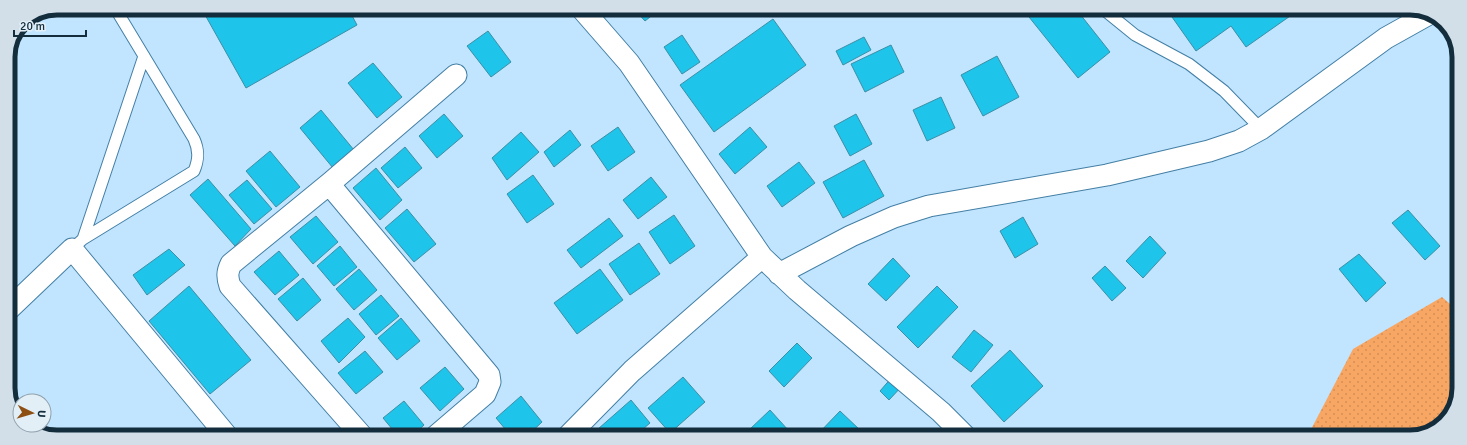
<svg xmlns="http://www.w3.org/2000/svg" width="1467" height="445" font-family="Signika,sans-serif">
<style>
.green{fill:url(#green-dots)}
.building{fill:#1ec4e9;stroke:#3c8fa6}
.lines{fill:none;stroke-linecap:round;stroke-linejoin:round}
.service-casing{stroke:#437fa5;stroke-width:13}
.minor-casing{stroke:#437fa5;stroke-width:23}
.service{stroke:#fff;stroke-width:11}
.minor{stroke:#fff;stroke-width:21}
.rim{fill:none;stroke:#132d3d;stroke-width:5}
</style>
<defs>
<pattern id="green-dots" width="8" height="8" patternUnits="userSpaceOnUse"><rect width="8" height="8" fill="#f8a663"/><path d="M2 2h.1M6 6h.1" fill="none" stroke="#d48f57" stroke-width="1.8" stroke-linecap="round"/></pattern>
</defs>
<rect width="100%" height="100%" fill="#c1e5ff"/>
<!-- green -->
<path class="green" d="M1442,297L1458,311L1457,401L1440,427L1411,437H1307L1353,349Z"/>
<!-- building -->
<path class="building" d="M213,8H348L357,25L246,88L204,13Z
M634,9H660L645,21Z
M1039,9H1076L1110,52L1078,78L1029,17Z
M1182,9L1290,10L1293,14L1246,47L1231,26L1196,51L1172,17Z
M773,19L806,65L714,132L680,85Z
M488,31L511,62L491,77L467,46Z
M682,35L700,62L682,74L664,47Z
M864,37L871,50L843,65L836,51Z
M891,45L904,72L865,92L851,64Z
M997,56L1019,97L983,116L961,75Z
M373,63L402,97L377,118L348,83Z
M941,97L955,128L927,141L913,110Z
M321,110L354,150L333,168L300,128Z
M444,114L463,136L437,158L419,136Z
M856,114L872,144L850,156L834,126Z
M618,127L635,152L608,171L591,146Z
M750,127L767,147L735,174L719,154Z
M570,130L581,145L554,167L544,152Z
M521,132L539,152L507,180L492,158Z
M405,147L422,168L398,188L381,168Z
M270,151L300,187L276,207L246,171Z
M864,160L884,196L843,218L823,182Z
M799,162L815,183L782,207L767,186Z
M376,168L402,200L380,220L353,188Z
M533,175L554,204L527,223L507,194Z
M651,177L667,197L638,219L623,200Z
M208,179L251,229L235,246L190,195Z
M247,180L272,209L254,224L229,195Z
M407,209L436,244L414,262L385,228Z
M1408,210L1440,246L1425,260L1392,223Z
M674,215L695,246L670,264L649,232Z
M316,216L338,242L313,264L290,237Z
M1023,217L1038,244L1015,258L1000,231Z
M609,218L623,236L581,268L567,250Z
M1150,236L1166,253L1143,278L1126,261Z
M639,243L660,274L630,295L609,264Z
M340,246L357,267L334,286L317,266Z
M169,249L185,265L147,295L133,275Z
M279,251L299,275L275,295L254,272Z
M1359,254L1386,283L1366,302L1339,269Z
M893,258L910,276L886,301L868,284Z
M1105,266L1126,288L1112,301L1092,278Z
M359,269L377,290L354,310L336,289Z
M600,269L623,300L577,334L554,303Z
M303,278L321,300L297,321L278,299Z
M189,286L251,360L210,394L149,321Z
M937,286L958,307L918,348L897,327Z
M381,295L399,316L376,335L359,314Z
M348,318L365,337L339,363L321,341Z
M401,318L420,341L397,360L378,338Z
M974,330L993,345L971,372L952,357Z
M797,343L812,358L784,387L769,371Z
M1010,350L1043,386L1004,422L971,386Z
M365,351L383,372L356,394L338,373Z
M445,367L464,389L440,411L420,388Z
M893,376L903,385L889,400L880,391Z
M683,377L705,402L670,433L648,408Z
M521,396L542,422L527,436H511L496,418Z
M631,400L650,423L635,436H604L598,429Z
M404,401L424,425L412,436H398L383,418Z
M770,410L789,431L782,436H754L749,430Z
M840,411L860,430L855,436H816Z"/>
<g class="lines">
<!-- service casing -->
<g class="service-casing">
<path id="service" d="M1103,9L1135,35L1189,64L1224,91L1261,129
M83,239L144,56
M72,249L83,239L194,171C199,159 199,150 194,139L115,8"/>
</g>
<!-- minor casing -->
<g class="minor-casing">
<path id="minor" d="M582,9L629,63L762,257L797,290L941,412L965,436
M329,184L489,375L490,382L485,394L436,436
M779,274L851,236L894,217L913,211L929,206L1107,175L1209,151L1239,141L1261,129L1386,38L1429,14
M8,310L72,249L227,436
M362,436L230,286C227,277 227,272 231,264L329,184L456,75
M568,436L632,371L762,257"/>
</g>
<!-- service -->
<use href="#service" class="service"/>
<!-- minor -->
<use href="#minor" class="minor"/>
</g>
<!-- crop -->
<path d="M0 0H1467V445H0ZM57 15H1410A42 42 0 0 1 1452 57V388A42 42 0 0 1 1410 430H57A42 42 0 0 1 15 388V57A42 42 0 0 1 57 15Z" fill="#d2dfe8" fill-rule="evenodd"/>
<path class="rim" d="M57 15H1410A42 42 0 0 1 1452 57V388A42 42 0 0 1 1410 430H57A42 42 0 0 1 15 388V57A42 42 0 0 1 57 15Z"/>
<!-- north arrow -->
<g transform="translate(32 413) rotate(95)"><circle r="19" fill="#e3eff7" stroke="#90a1ad"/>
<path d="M0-3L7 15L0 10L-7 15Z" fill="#8d4f12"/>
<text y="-6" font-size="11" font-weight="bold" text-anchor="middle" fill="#132d3d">U</text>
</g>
<!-- scale -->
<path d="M14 30v6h72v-6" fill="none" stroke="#132d3d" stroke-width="2"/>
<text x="20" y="30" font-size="12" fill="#132d3d" stroke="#e3eff7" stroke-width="3" paint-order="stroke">20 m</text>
</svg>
